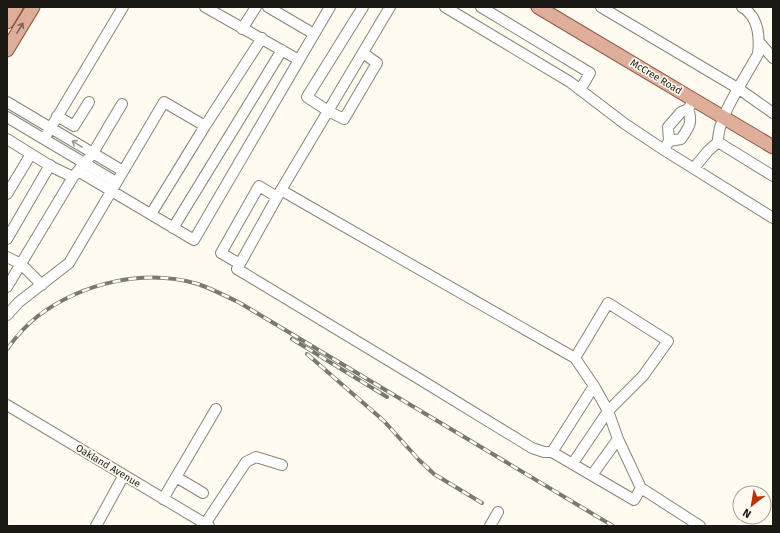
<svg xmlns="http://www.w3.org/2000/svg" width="780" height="533" font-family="'Fira Sans',sans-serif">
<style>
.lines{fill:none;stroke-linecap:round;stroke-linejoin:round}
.minor-casing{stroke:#888478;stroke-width:12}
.major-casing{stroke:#8c5740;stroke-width:15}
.minor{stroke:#fff;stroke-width:10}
.major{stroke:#dfae9a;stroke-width:13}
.rail-casing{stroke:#7b7870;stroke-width:4}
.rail{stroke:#fffbf0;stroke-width:2.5;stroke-dasharray:8;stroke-linecap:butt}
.oneway{stroke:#7d6457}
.oneway2{stroke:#989895}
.labels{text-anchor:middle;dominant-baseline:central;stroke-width:3.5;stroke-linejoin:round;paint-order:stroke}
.street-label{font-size:10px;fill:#1b1914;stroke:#fffbf0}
</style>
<rect width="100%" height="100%" fill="#fffbf0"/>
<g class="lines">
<!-- minor casing -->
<g class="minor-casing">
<path id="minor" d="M205,7L299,60L330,7
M268,7L314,34
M390,7L281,190L333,220L575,358L594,386L608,411L618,439L641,488L700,526
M445,7L570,82L625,124L664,150L773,218
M481,7L590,73L580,90
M601,7L739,89L773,113
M742,7C759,17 760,37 758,54C746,77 717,117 718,142L773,176
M242,29L256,7
M760,43L773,58
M363,53L377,63L344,119L328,111L307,97L363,7
M7,102L123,171
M57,116L74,126L89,102
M7,117L116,182
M7,139L52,167L73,177L93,153L122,104
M44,139L123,7
M669,141L681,139C689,127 693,123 688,109
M664,150L669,141L668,127L681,112L688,109L694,100
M694,168L708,151L718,142
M78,171L194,240L299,60
M281,190L237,269L421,380L532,448L544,452H552L594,386
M7,194L31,154
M151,214L205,126
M173,228L282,50
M7,239L50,165
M7,257L21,264L42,285
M240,264L221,253L259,186L277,197
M7,287L73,177
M7,315L19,302L69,263L164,102L205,126L262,38
M7,405L209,526
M552,452L634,500L641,488
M573,463L608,411L643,376L668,341L608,303L575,358
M592,475L618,439
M176,477L203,493
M163,499L216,409
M205,524L246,462L256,457L282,465
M96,526L124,475
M490,526L498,512"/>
</g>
<!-- major casing -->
<g class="major-casing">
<path id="major" d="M538,7L773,147
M7,22L16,7
M7,50L33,7"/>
</g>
<!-- minor -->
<use href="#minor" class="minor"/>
<!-- major -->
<use href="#major" class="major"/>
<!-- rail casing -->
<g class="rail-casing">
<path id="rail" d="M292,339L387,397
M7,349C16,337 26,325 38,316C82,283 144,268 198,284C212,289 226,296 240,303L613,526
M307,354L384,421L419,460L434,474L482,503"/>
</g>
<!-- rail -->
<use href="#rail" class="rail"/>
</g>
<!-- one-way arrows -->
<defs><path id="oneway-shaft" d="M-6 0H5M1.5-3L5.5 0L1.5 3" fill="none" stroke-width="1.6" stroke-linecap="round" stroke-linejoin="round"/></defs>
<use class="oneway" href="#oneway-shaft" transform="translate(20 28) rotate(-59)"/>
<use class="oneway2" href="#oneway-shaft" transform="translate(77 144) rotate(-149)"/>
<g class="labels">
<!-- street labels -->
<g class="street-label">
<text transform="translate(656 77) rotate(31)">McCree Road</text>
<text transform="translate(108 466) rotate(31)">Oakland Avenue</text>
</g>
</g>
<!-- border -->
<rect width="780" height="533" fill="none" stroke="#1b1914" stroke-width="16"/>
<!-- north arrow -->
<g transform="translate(752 505) rotate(211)"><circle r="19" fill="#fffbf0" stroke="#a4a198"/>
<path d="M0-3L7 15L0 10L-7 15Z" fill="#bc3308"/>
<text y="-6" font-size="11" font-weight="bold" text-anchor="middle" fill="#1b1914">N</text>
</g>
</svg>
